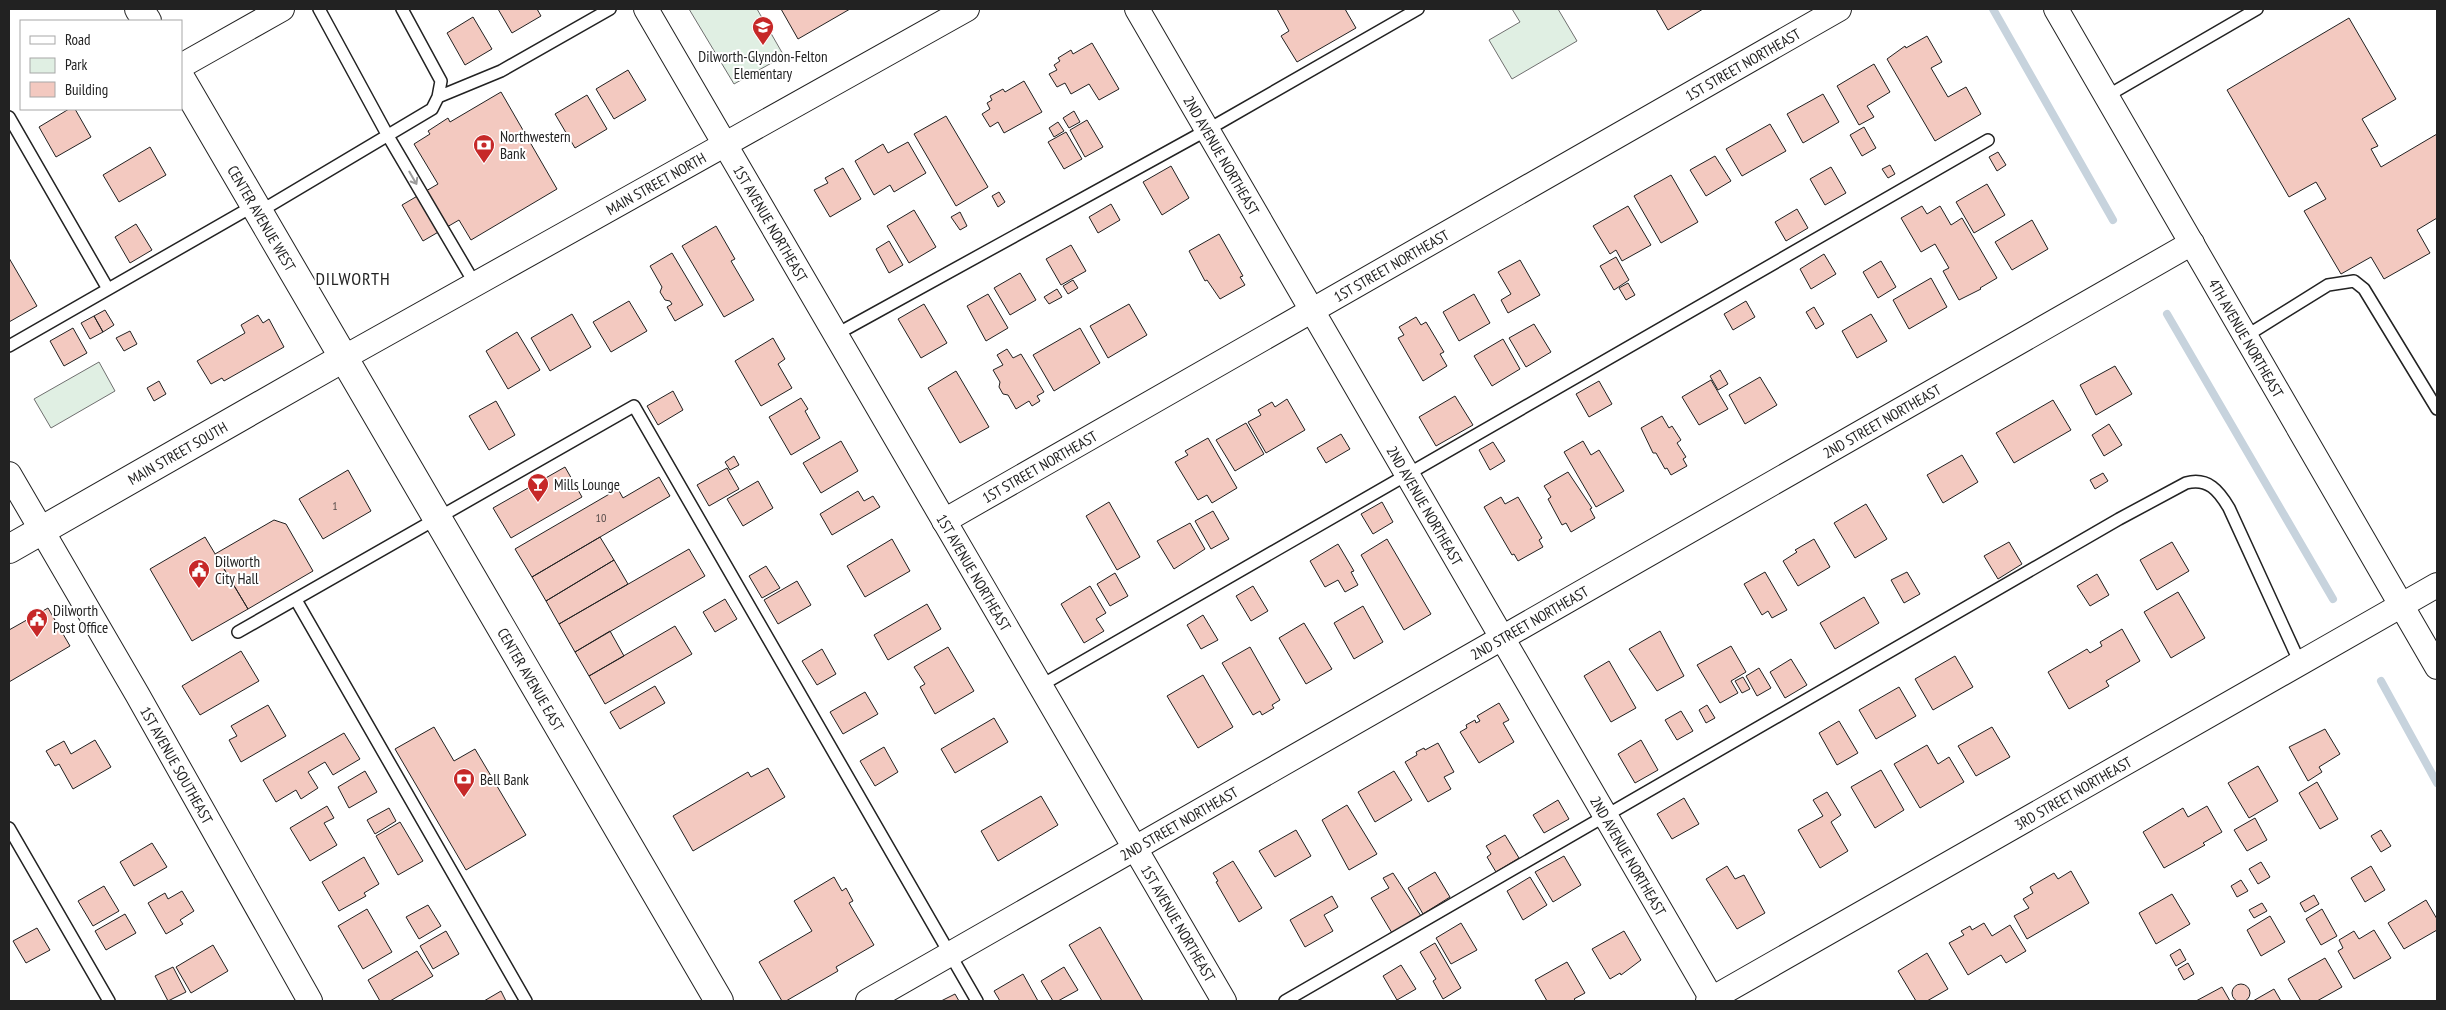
<svg xmlns="http://www.w3.org/2000/svg" width="2446" height="1010" font-family="'PT Sans Narrow',sans-serif">
<style>
.green{fill:#e0efe3;stroke:#6f6f6f}
.lines{fill:none;stroke-linecap:round;stroke-linejoin:round}
.stream{stroke:#c7d3dd;stroke-width:8}
.building{fill:#f3c9c0;stroke:#222}
.service-casing{stroke:#222;stroke-width:14}
.minor-casing{stroke:#222;stroke-width:26}
.tertiary-casing{stroke:#222;stroke-width:30}
.primary-casing{stroke:#222;stroke-width:30}
.service{stroke:#fff;stroke-width:11}
.minor{stroke:#fff;stroke-width:24}
.tertiary{stroke:#fff;stroke-width:28}
.primary{stroke:#fff;stroke-width:28}
.oneway{stroke:#9c9c9c}
.labels{text-anchor:middle;dominant-baseline:central;stroke-width:4;stroke-linejoin:round;paint-order:stroke}
.number-label{font-size:12px;fill:#564c4a}
.poi-label{font-size:15px;fill:#222;stroke:#fff;text-anchor:start}
.street-label{font-size:15px;fill:#222;stroke:#fff}
.quarter-label{font-size:18px;letter-spacing:1px;fill:#222;stroke:#fff}
</style>
<rect width="100%" height="100%" fill="#fff"/>
<!-- green -->
<path class="green" d="M689,9H757L784,56L734,84Z
M1512,9H1558L1577,41L1512,79L1489,40L1520,22Z
M99,362L115,391L51,428L34,399Z"/>
<g class="lines">
<!-- stream -->
<path class="stream" d="M1993,9L2113,220
M2167,314L2333,599
M2381,681L2437,783"/>
</g>
<!-- building -->
<path class="building" d="M498,9H537L541,16L512,33Z
M781,9H850L798,39Z
M1277,9H1345L1356,28L1297,62L1281,36L1289,31Z
M1656,9H1703L1668,30Z
M473,17L492,49L465,65L447,33Z
M2349,18L2396,99L2362,119L2378,146L2371,149L2381,167L2437,134V218L2417,230L2430,253L2384,279L2371,257L2341,274L2304,211L2326,199L2316,182L2289,197L2227,90Z
M1927,36L1942,62L1931,68L1948,97L1966,87L1981,114L1935,141L1887,59L1905,46L1906,48Z
M1092,43L1119,89L1099,100L1089,84L1071,94L1065,83L1057,87L1049,74L1057,70L1054,65L1060,61L1058,58L1071,50L1073,54Z
M1874,64L1890,92L1867,106L1874,117L1859,125L1837,86Z
M628,70L646,100L614,119L596,89Z
M1024,81L1042,112L1004,133L998,122L990,127L982,114L990,109L987,103L992,100L990,96L1003,89L1005,92Z
M501,92L557,189L471,240L459,220L423,241L402,205L438,184L414,144L430,134L428,131L448,118L450,122Z
M1823,94L1839,122L1803,143L1787,114Z
M587,95L607,129L575,148L555,114Z
M69,109H75L91,137L56,157L39,127Z
M1074,111L1080,122L1069,128L1063,118Z
M946,116L988,187L956,206L914,134Z
M1087,120L1103,147L1085,157L1070,130Z
M1058,122L1064,131L1054,137L1049,128Z
M1770,124L1786,151L1742,176L1726,149Z
M1864,127L1876,148L1862,156L1850,135Z
M1066,132L1082,159L1064,169L1048,142Z
M908,142L926,173L894,192L890,185L874,195L855,161L883,144L888,153Z
M150,147L166,175L119,202L103,175Z
M1998,152L2006,165L1997,171L1989,157Z
M1715,156L1731,181L1706,196L1690,170Z
M1890,165L1895,174L1888,178L1882,169Z
M1171,166L1189,198L1162,215L1143,182Z
M1831,167L1846,193L1825,205L1810,179Z
M843,168L861,199L830,217L814,190L828,183L825,178Z
M1671,175L1698,222L1661,243L1634,196Z
M1987,184L2005,215L1974,233L1956,202Z
M999,192L1005,202L998,207L992,196Z
M1111,204L1120,220L1098,233L1089,217Z
M1628,206L1651,245L1622,261L1616,250L1610,254L1593,226Z
M1922,206L1927,214L1940,206L1951,225L1962,218L1997,278L1980,288L1981,289L1959,300L1943,271L1949,268L1935,244L1921,252L1901,218Z
M1797,209L1808,228L1786,241L1775,222Z
M914,210L936,247L909,263L887,226Z
M960,212L967,226L960,230L951,217Z
M2032,220L2048,249L2012,270L1995,242Z
M136,224L152,250L130,263L115,237Z
M716,226L735,259L731,261L754,300L724,317L682,246Z
M1219,234L1243,276L1240,277L1245,285L1220,299L1207,280L1205,281L1189,251Z
M889,241L903,265L889,273L876,249Z
M1071,245L1086,271L1061,285L1046,259Z
M672,253L703,305L675,321L667,307L672,304L670,301L665,300L660,292L662,287L650,266Z
M1824,254L1836,274L1811,289L1800,269Z
M1616,257L1629,280L1614,290L1600,266Z
M9,258L37,306L9,322Z
M1520,260L1540,295L1508,313L1501,300L1511,294L1498,272Z
M1881,261L1896,287L1878,298L1863,272Z
M1020,273L1036,300L1010,315L994,288Z
M1931,278L1947,307L1909,329L1893,300Z
M1073,280L1078,288L1068,294L1063,286Z
M1628,283L1635,295L1626,300L1619,288Z
M1057,289L1062,297L1049,304L1044,297Z
M988,294L1008,328L986,341L967,306Z
M1474,294L1490,323L1459,341L1443,312Z
M629,301L647,331L611,352L593,322Z
M1746,301L1755,317L1733,330L1724,314Z
M924,304L947,343L921,358L898,319Z
M1129,304L1147,335L1108,358L1090,326Z
M1814,307L1824,324L1816,329L1806,312Z
M105,310L114,325L103,332L94,316Z
M572,314L591,347L550,371L531,338Z
M1871,314L1887,341L1857,358L1842,331Z
M258,315L263,323L269,319L284,347L224,381L222,378L211,384L197,361L245,333L241,325Z
M94,316L103,332L90,339L81,323Z
M1416,317L1421,325L1426,322L1444,352L1440,354L1447,366L1423,381L1398,338L1404,335L1399,327Z
M1534,324L1551,352L1526,367L1509,338Z
M73,328L87,353L64,366L50,341Z
M1080,328L1100,363L1054,391L1033,355Z
M130,331L137,344L124,351L116,338Z
M517,332L540,370L508,389L486,351Z
M773,338L785,359L778,364L792,388L761,406L735,361Z
M1503,339L1520,369L1492,386L1474,356Z
M1007,349L1013,358L1021,354L1044,392L1037,396L1040,401L1032,406L1029,401L1016,409L1008,395L1003,394L999,387L1000,382L993,370L1003,365L997,355Z
M2115,366L2132,394L2096,415L2080,385Z
M1720,370L1728,384L1718,390L1710,376Z
M956,371L989,427L960,443L928,388Z
M1760,377L1777,405L1745,424L1729,395Z
M1711,380L1728,409L1699,425L1682,397Z
M159,381L166,394L154,401L147,388Z
M1599,381L1612,404L1589,417L1576,394Z
M673,391L683,410L658,425L647,406Z
M1455,396L1473,425L1436,446L1419,417Z
M801,398L808,409L805,411L820,438L791,455L769,417Z
M1287,399L1305,430L1266,453L1248,422L1261,415L1258,410L1272,402L1275,407Z
M2053,400L2071,430L2014,463L1996,433Z
M496,401L515,435L489,450L469,416Z
M1662,416L1669,428L1672,426L1681,440L1677,443L1686,457L1683,459L1687,466L1671,475L1667,468L1665,469L1656,453H1653L1641,428Z
M1246,423L1264,454L1235,471L1216,440Z
M2109,424L2122,445L2104,456L2092,435Z
M1341,434L1350,449L1326,463L1317,448Z
M1208,438L1237,488L1212,503L1207,495L1198,500L1175,462L1188,455L1185,451Z
M841,441L858,471L821,493L803,463Z
M1583,441L1591,455L1599,450L1624,491L1596,507L1564,452Z
M1493,442L1505,461L1490,470L1479,450Z
M1962,455L1978,482L1943,503L1927,475Z
M734,456L739,465L730,470L725,462Z
M565,467L582,497L511,538L493,508Z
M727,468L739,489L709,506L697,485Z
M348,470L371,511L323,539L299,499Z
M1568,472L1592,508L1590,509L1595,518L1571,532L1566,523L1562,525L1548,499L1551,497L1544,486Z
M2103,473L2108,481L2095,489L2090,480Z
M659,477L670,496L532,577L515,549L618,489L623,498Z
M758,481L773,508L743,526L727,499Z
M858,491L864,501L873,496L880,507L832,535L820,514Z
M1501,497L1505,504L1518,497L1542,538L1539,540L1543,547L1518,561L1514,554L1512,555L1484,507Z
M1109,502L1140,557L1117,570L1086,516Z
M1382,502L1393,522L1373,534L1361,514Z
M1866,504L1887,539L1855,558L1834,523Z
M1213,511L1229,539L1211,549L1195,521Z
M274,520L286,524L313,571L248,609L215,554Z
M1190,523L1205,549L1174,569L1157,541Z
M205,537L248,609L192,641L150,569Z
M600,537L614,560L546,601L532,577Z
M892,539L910,571L865,597L847,566Z
M1387,539L1431,614L1404,630L1361,555Z
M1814,539L1830,567L1798,586L1783,561L1797,552L1795,550Z
M2009,542L2022,564L1998,579L1984,556Z
M2172,542L2189,571L2157,590L2140,560Z
M1338,544L1354,571L1351,572L1358,585L1345,592L1338,580L1325,587L1310,561Z
M689,549L705,576L575,652L559,624Z
M614,560L628,584L559,624L546,601Z
M766,566L780,588L762,598L749,576Z
M1765,572L1787,610L1772,618L1768,611L1762,615L1744,584Z
M1907,572L1920,594L1904,603L1891,580Z
M1115,573L1128,596L1110,606L1097,584Z
M2097,574L2109,595L2090,606L2077,586Z
M797,581L811,605L778,624L764,600Z
M1090,586L1106,613L1096,619L1104,631L1084,643L1061,604Z
M1253,586L1268,611L1251,621L1236,596Z
M2178,592L2205,638L2171,658L2144,612Z
M1864,597L1879,623L1835,649L1820,623Z
M725,599L737,619L715,632L703,612Z
M927,604L941,629L888,660L874,635Z
M1363,606L1383,642L1354,659L1334,623Z
M48,608L70,646L9,682V630Z
M1203,615L1218,640L1201,649L1187,625Z
M1304,623L1332,669L1306,684L1279,638Z
M675,626L692,654L605,704L589,676Z
M2122,629L2140,661L2106,681L2109,686L2069,709L2048,672L2087,649L2090,653L2102,646L2100,642Z
M610,631L624,656L589,676L575,652Z
M1660,631L1684,676L1657,691L1629,649Z
M1731,646L1746,672L1731,681L1738,693L1720,703L1697,665Z
M948,647L974,691L935,714L920,687L925,684L914,667Z
M1250,647L1280,700L1272,705L1274,708L1262,715L1260,711L1253,715L1222,663Z
M822,649L836,674L817,685L802,661Z
M241,651L259,681L200,715L182,686Z
M1955,656L1973,687L1933,710L1915,679Z
M1791,659L1807,685L1785,698L1770,672Z
M1609,661L1636,708L1611,722L1584,676Z
M1759,668L1771,688L1757,696L1746,676Z
M1203,675L1233,727L1198,748L1167,696Z
M1743,677L1750,689L1742,693L1735,681Z
M655,686L665,703L620,729L610,712Z
M1899,687L1916,716L1876,739L1859,710Z
M865,692L878,714L843,734L830,712Z
M1499,703L1509,720L1503,723L1514,742L1479,763L1460,732L1467,728L1466,725L1475,720L1476,723L1480,721L1477,716Z
M268,705L286,736L241,762L229,740L237,736L231,726Z
M1707,705L1715,718L1706,723L1699,710Z
M1681,711L1693,731L1677,740L1665,720Z
M994,718L1008,742L955,773L941,749Z
M1839,721L1858,753L1837,765L1819,733Z
M434,727L454,761L475,749L526,835L466,870L395,749Z
M1992,727L2010,757L1976,776L1958,746Z
M2325,729L2340,754L2319,767L2322,772L2308,781L2289,747Z
M344,733L360,759L333,775L325,762L308,772L318,788L301,799L296,790L276,802L263,780Z
M95,740L111,767L73,789L59,764L55,766L46,751L64,741L71,754Z
M1641,740L1658,770L1635,783L1618,754Z
M1438,743L1454,772L1444,777L1451,789L1428,802L1405,762L1417,755L1416,752L1424,748L1425,750Z
M1927,745L1938,764L1949,757L1964,782L1920,808L1894,764Z
M884,747L898,772L875,786L860,761Z
M2258,766L2278,801L2249,818L2228,783Z
M768,768L785,797L693,851L673,816L748,772L751,777Z
M1881,770L1904,810L1875,828L1851,787Z
M365,771L377,792L349,808L338,787Z
M1394,771L1412,800L1375,822L1358,792Z
M2317,782L2338,819L2320,829L2299,793Z
M1827,792L1841,815L1831,822L1848,851L1820,868L1798,830L1823,816L1813,800Z
M1041,796L1058,825L998,861L981,831Z
M1684,798L1699,824L1672,839L1657,814Z
M1558,800L1569,819L1544,833L1533,815Z
M1347,805L1377,854L1349,870L1322,820Z
M327,806L334,818L324,823L337,845L310,861L290,828Z
M2207,806L2222,832L2203,843L2205,845L2164,868L2143,832L2183,808L2188,817Z
M389,808L396,821L375,834L367,820Z
M2255,818L2267,840L2247,851L2234,830Z
M400,822L423,861L398,875L376,836Z
M1296,830L1311,856L1275,877L1259,851Z
M2381,830L2391,846L2381,852L2371,836Z
M1505,835L1519,858L1496,872L1487,857L1491,854L1486,846Z
M152,843L167,867L134,886L120,862Z
M1564,856L1581,885L1553,902L1535,872Z
M364,857L379,884L364,893L366,896L339,911L322,882Z
M1233,861L1262,908L1239,922L1216,882L1218,881L1213,873Z
M2261,862L2270,877L2258,884L2249,869Z
M1727,866L1735,879L1744,875L1765,913L1737,929L1706,879Z
M2371,866L2385,890L2365,902L2351,878Z
M2071,871L2089,903L2027,939L2014,916L2029,908L2023,899L2033,893L2030,887L2054,873L2058,879Z
M1435,872L1450,897L1423,914L1408,888Z
M1393,873L1421,916L1392,933L1371,898L1389,888L1383,878Z
M834,877L842,891L846,888L853,901L849,903L874,945L836,967L838,971L786,1001H782L759,962L812,931L794,901Z
M1530,877L1547,905L1523,920L1507,891Z
M2241,880L2248,891L2237,897L2231,886Z
M104,886L119,911L93,926L78,901Z
M182,891L194,911L180,920L183,924L166,934L148,903L165,893L168,899Z
M2172,894L2190,924L2156,944L2139,913Z
M2314,895L2319,904L2305,912L2300,903Z
M1332,896L1338,907L1324,915L1333,931L1305,947L1290,920Z
M2426,900L2437,919V930L2404,949L2388,923Z
M2262,903L2267,911L2254,918L2249,910Z
M428,905L441,926L419,939L406,917Z
M367,909L392,952L363,969L338,926Z
M2322,909L2337,936L2321,945L2306,919Z
M125,914L136,933L106,950L95,931Z
M2270,916L2285,942L2261,956L2247,930Z
M1461,923L1477,950L1451,964L1436,938Z
M1984,923L1992,936L2010,925L2026,951L2006,963L2001,955L1968,975L1949,943L1964,935L1961,931L1970,926L1972,930Z
M1100,927L1143,1001H1102L1069,945Z
M37,928L50,950L26,963L13,941Z
M2374,930L2391,958L2354,979L2338,951L2343,948L2339,940L2354,931L2359,939Z
M446,931L459,954L433,969L420,946Z
M1624,931L1641,960L1621,975L1620,973L1610,979L1592,949Z
M1435,943L1461,988L1443,999L1433,981L1436,979L1420,952Z
M213,945L228,971L191,993L176,967Z
M2180,949L2186,960L2176,966L2170,955Z
M417,951L433,976L390,1001H380L368,980Z
M1927,953L1948,989L1927,1001H1916L1898,971Z
M2325,958L2342,987L2317,1001H2301L2288,979Z
M1567,962L1585,993L1574,999L1576,1001H1547L1535,980Z
M2188,963L2194,974L2184,980L2178,969Z
M1401,965L1416,989L1397,1000L1383,976Z
M173,967L186,992L168,1001L155,976Z
M1064,967L1078,990L1058,1001H1053L1041,981Z
M1023,974L1038,1001H1000L994,991Z
M2232 993a9 9 0 1 1 18 0a9 9 0 1 1-18 0Z
M2222,987L2230,1001H2196Z
M2274,989L2281,1001H2253Z
M501,991L506,1001H484Z
M955,994L959,1001H941Z"/>
<g class="lines">
<!-- service casing -->
<g class="service-casing">
<path id="service" d="M319,9L388,136L475,284
M2107,96L2257,9
M438,97L501,71L610,9
M9,117L108,289
M259,212L432,109L438,97L441,81L402,9
M835,335L1207,130L1418,9
M2246,336L2328,285L2354,281L2364,289L2437,409
M9,346L255,205
M296,600L526,1001
M238,632L634,406L977,1001
M1040,686L1988,140
M9,828L109,1001
M1285,1001L2119,519L2186,483C2208,477 2219,491 2229,508L2300,663"/>
</g>
<!-- minor casing -->
<g class="minor-casing">
<g id="minor">
<path id="s1" d="M646,9L1224,1001"/>
<path id="s2" d="M1137,9L1713,1001"/>
<path id="s3" d="M2056,9L2437,667"/>
<path d="M181,66L282,9"/>
<path id="s4" d="M345,357L967,9"/>
<path id="s5" d="M9,474L137,694L310,1001"/>
<path id="s6" d="M944,521L1839,9"/>
<path id="s7" d="M868,1001L2192,243"/>
<path id="s8" d="M1708,1001L2437,585"/>
</g>
</g>
<!-- tertiary casing -->
<g class="tertiary-casing">
<g id="tertiary">
<path id="s9" d="M9,549L345,357"/>
</g>
</g>
<!-- primary casing -->
<g class="primary-casing">
<g id="primary">
<path d="M139,9L147,21"/>
<path id="s10" d="M181,79L719,1001"/>
</g>
</g>
<!-- service -->
<use href="#service" class="service"/>
<!-- minor -->
<use href="#minor" class="minor"/>
<!-- tertiary -->
<use href="#tertiary" class="tertiary"/>
<!-- primary -->
<use href="#primary" class="primary"/>
</g>
<!-- one-way arrows -->
<defs><path id="oneway-shaft" d="M-6 0H5M1.5-3L5.5 0L1.5 3" fill="none" stroke-width="1.6" stroke-linecap="round" stroke-linejoin="round" transform="scale(1.25)"/></defs>
<use class="oneway" href="#oneway-shaft" transform="translate(413 178) rotate(60)"/>
<!-- icons -->
<defs>
<g id="school-pin" transform="scale(1.125)"><path d="M0 17L-7.5 6A9.5 9.5 0 1 1 7.5 6Z" fill="#c62828" stroke="#fff"/><path d="M0-5L7-2L0 1L-7-2ZM-4 1L0 2.5L4 1V4Q0 6-4 4Z" fill="#fff"/></g>
<g id="bank-pin" transform="scale(1.125)"><path d="M0 17L-7.5 6A9.5 9.5 0 1 1 7.5 6Z" fill="#c62828" stroke="#fff"/><path d="M-6-4H6V4H-6ZM0-2.3a2.3 2.3 0 1 0 0 4.6a2.3 2.3 0 1 0 0-4.6Z" fill="#fff"/></g>
<g id="bar-pin" transform="scale(1.125)"><path d="M0 17L-7.5 6A9.5 9.5 0 1 1 7.5 6Z" fill="#c62828" stroke="#fff"/><path d="M-6-5H6L.8 .8V4.5H3.5V6h-7V4.5H-.8V.8Z" fill="#fff"/></g>
<g id="civic-pin" transform="scale(1.125)"><path d="M0 17L-7.5 6A9.5 9.5 0 1 1 7.5 6Z" fill="#c62828" stroke="#fff"/><path d="M-.6-6.5H3V-4.5H.6V-3L4-1V1h2V6H-6V1h2V-1L-.6-3ZM-1.2 2.5V6h2.4V2.5Z" fill="#fff"/></g>
</defs>
<g fill-rule="evenodd">
<use href="#school-pin" x="763" y="27"/>
<use href="#bank-pin" x="484" y="145"/>
<use href="#bar-pin" x="538" y="484"/>
<use href="#civic-pin" x="199" y="570"/>
<use href="#civic-pin" x="37" y="619"/>
<use href="#bank-pin" x="464" y="779"/>
</g>
<g class="labels">
<!-- number labels -->
<g class="number-label">
<text x="335" y="505">1</text>
<text x="601" y="517">10</text>
</g>
<!-- poi labels -->
<g class="poi-label">
<text x="763" y="56" text-anchor="middle">Dilworth-Glyndon-Felton<tspan x="763" dy="17">Elementary</tspan></text>
<text x="500" y="136">Northwestern<tspan x="500" dy="17">Bank</tspan></text>
<text x="554" y="484">Mills Lounge</text>
<text x="215" y="561">Dilworth<tspan x="215" dy="17">City Hall</tspan></text>
<text x="53" y="610">Dilworth<tspan x="53" dy="17">Post Office</tspan></text>
<text x="480" y="779">Bell Bank</text>
</g>
<!-- street labels -->
<g class="street-label">
<text stroke="none"><textPath href="#s6" startOffset="920">1ST STREET NORTHEAST</textPath></text>
<text stroke="none"><textPath href="#s2" startOffset="169">2ND AVENUE NORTHEAST</textPath></text>
<text stroke="none"><textPath href="#s4" startOffset="356">MAIN STREET NORTH</textPath></text>
<text stroke="none"><textPath href="#s10" startOffset="161">CENTER AVENUE WEST</textPath></text>
<text stroke="none"><textPath href="#s1" startOffset="248">1ST AVENUE NORTHEAST</textPath></text>
<text stroke="none"><textPath href="#s6" startOffset="515">1ST STREET NORTHEAST</textPath></text>
<text stroke="none"><textPath href="#s3" startOffset="380">4TH AVENUE NORTHEAST</textPath></text>
<text stroke="none"><textPath href="#s7" startOffset="1168">2ND STREET NORTHEAST</textPath></text>
<text stroke="none"><textPath href="#s9" startOffset="194">MAIN STREET SOUTH</textPath></text>
<text stroke="none"><textPath href="#s6" startOffset="110">1ST STREET NORTHEAST</textPath></text>
<text stroke="none"><textPath href="#s2" startOffset="574">2ND AVENUE NORTHEAST</textPath></text>
<text stroke="none"><textPath href="#s1" startOffset="652">1ST AVENUE NORTHEAST</textPath></text>
<text stroke="none"><textPath href="#s7" startOffset="762">2ND STREET NORTHEAST</textPath></text>
<text stroke="none"><textPath href="#s10" startOffset="695">CENTER AVENUE EAST</textPath></text>
<text stroke="none"><textPath href="#s5" startOffset="336">1ST AVENUE SOUTHEAST</textPath></text>
<text stroke="none"><textPath href="#s8" startOffset="420">3RD STREET NORTHEAST</textPath></text>
<text stroke="none"><textPath href="#s7" startOffset="358">2ND STREET NORTHEAST</textPath></text>
<text stroke="none"><textPath href="#s2" startOffset="979">2ND AVENUE NORTHEAST</textPath></text>
<text stroke="none"><textPath href="#s1" startOffset="1058">1ST AVENUE NORTHEAST</textPath></text>
</g>
<!-- quarter labels -->
<g class="quarter-label">
<text x="353" y="278">DILWORTH</text>
</g>
</g>
<!-- border -->
<rect width="2446" height="1010" fill="none" stroke="#222222" stroke-width="20"/>
<!-- legend -->
<rect x="20" y="20" width="162" height="90" fill="#ffffff" stroke="#a7a7a7"/>
<rect x="30" y="36" width="25" height="8" fill="#ffffff" stroke="#a7a7a7"/>
<text x="65" y="45" font-size="15" fill="#222222">Road</text>
<rect x="30" y="58" width="25" height="15" fill="#e0efe3" stroke="#a7a7a7"/>
<text x="65" y="70" font-size="15" fill="#222222">Park</text>
<rect x="30" y="82" width="25" height="15" fill="#f3c9c0" stroke="#a7a7a7"/>
<text x="65" y="95" font-size="15" fill="#222222">Building</text>
</svg>
